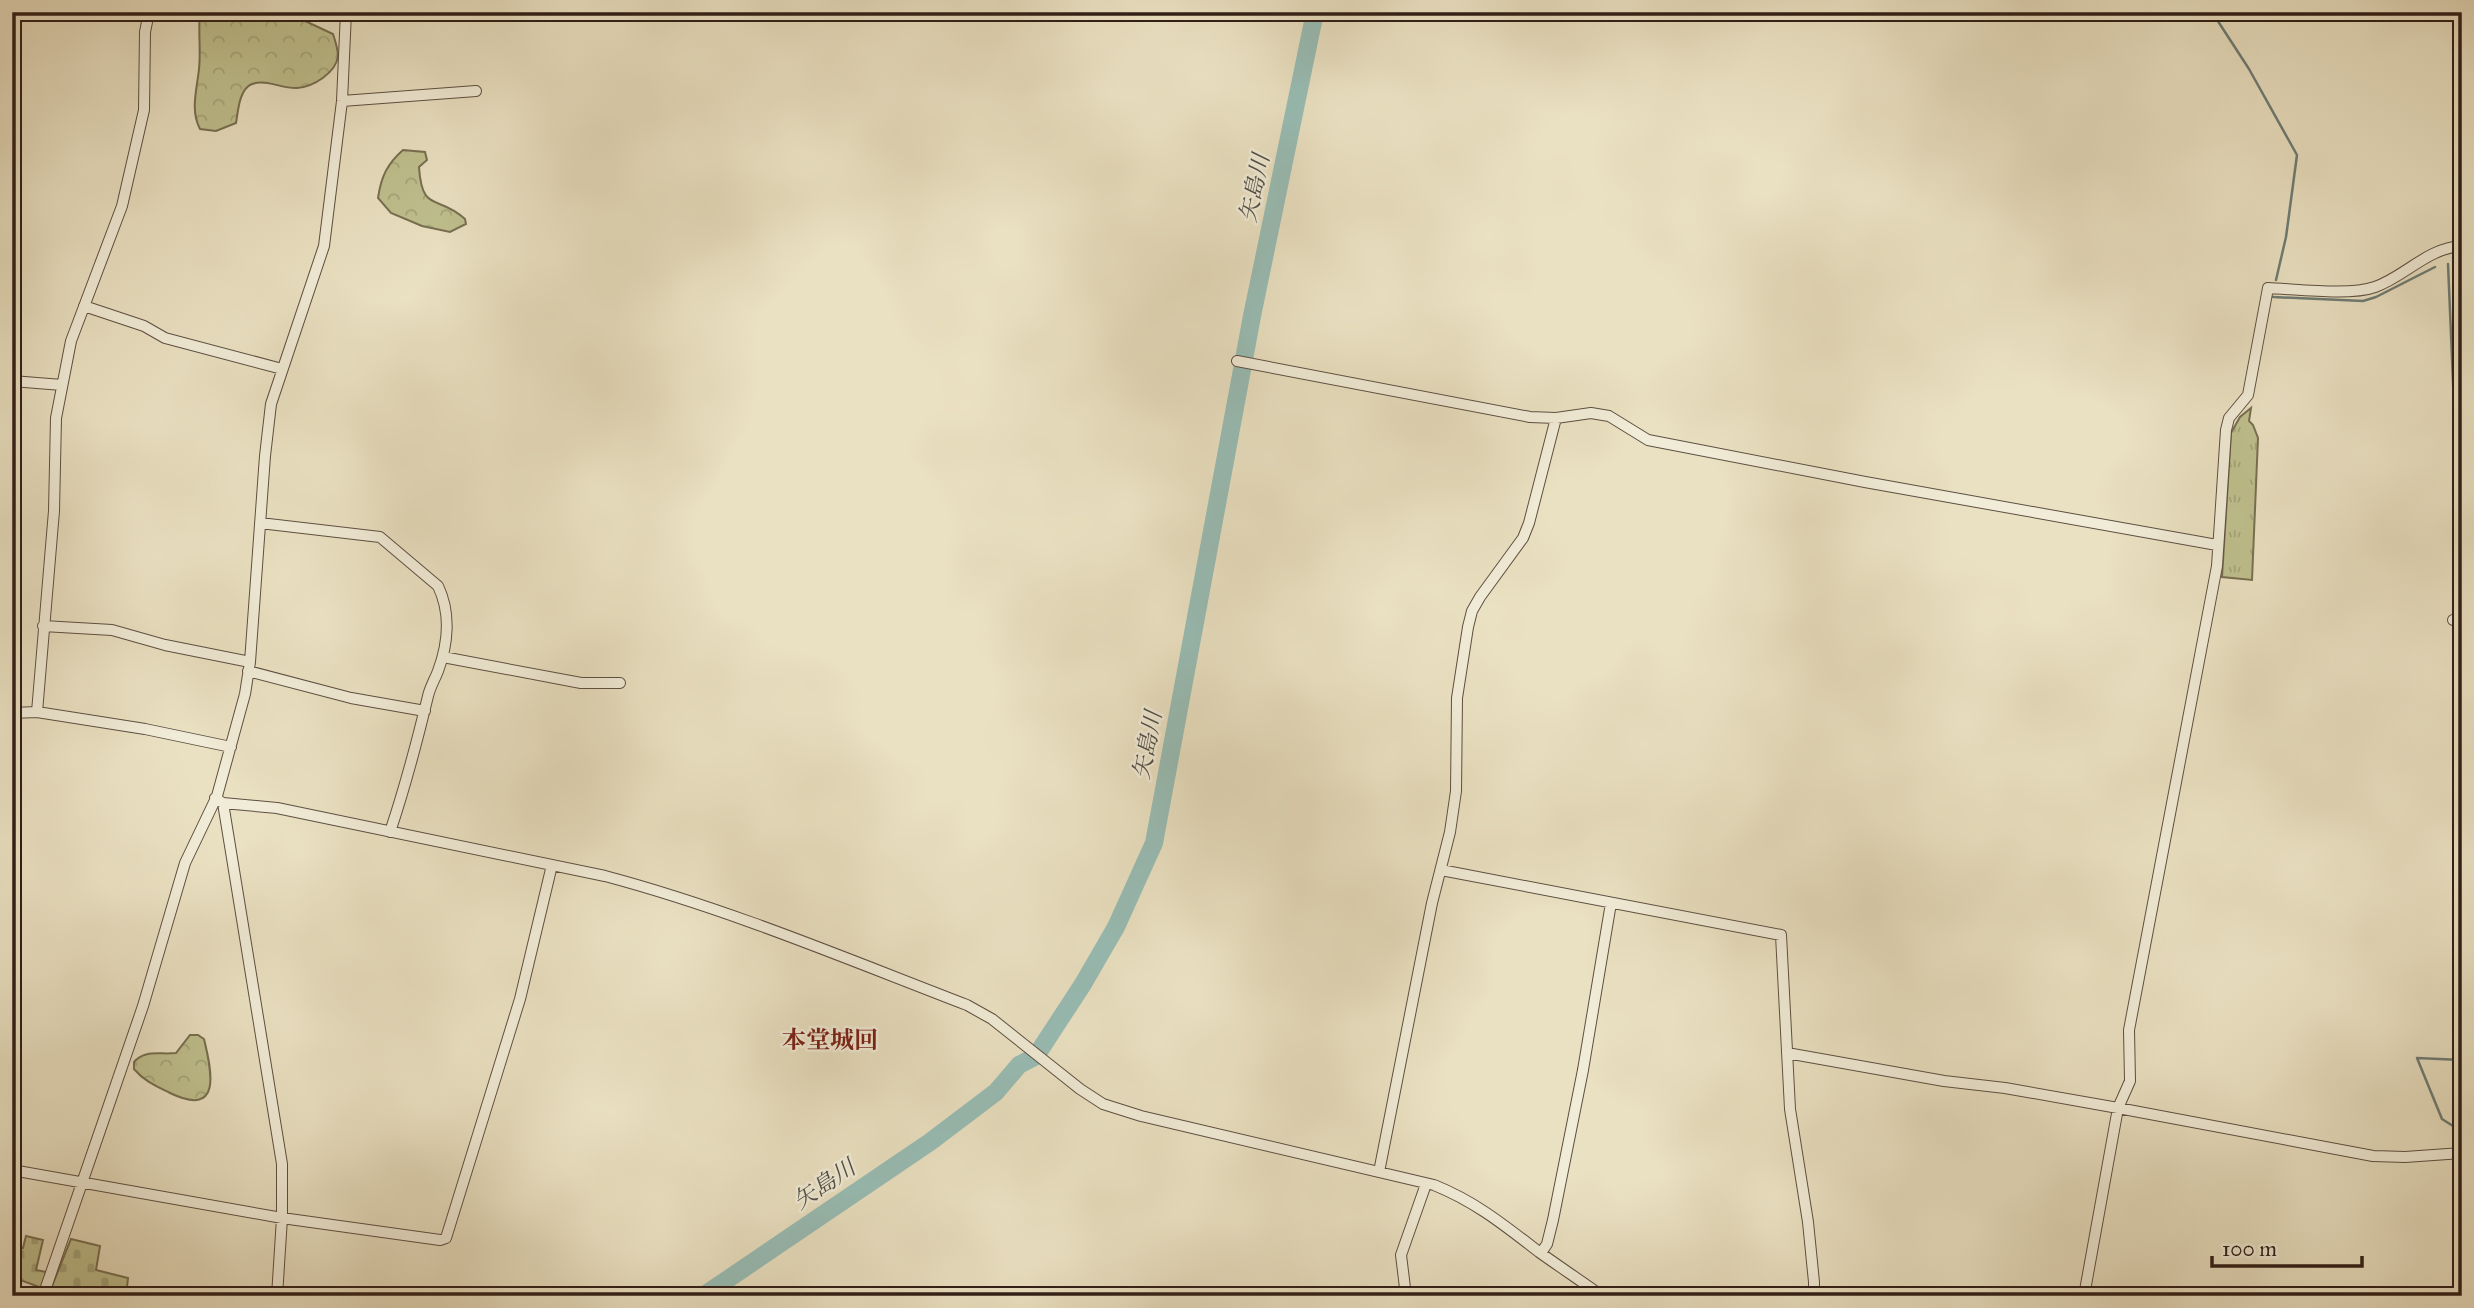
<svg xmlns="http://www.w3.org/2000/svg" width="2474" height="1308" font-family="'IM FELL Great Primer','Noto Serif JP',serif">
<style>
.grass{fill:url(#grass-tufts);stroke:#786f52;stroke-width:2}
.forest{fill:url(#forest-crowns);stroke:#786f52;stroke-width:2}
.cemetery{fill:url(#cemetery-stones);stroke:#786f52;stroke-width:2}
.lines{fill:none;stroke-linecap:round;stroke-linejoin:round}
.stream{stroke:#6e7d76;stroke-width:2.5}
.river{stroke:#98bdb5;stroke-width:18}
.street-casing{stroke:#5e4f42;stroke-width:12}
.street{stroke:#f1ecd7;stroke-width:10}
.labels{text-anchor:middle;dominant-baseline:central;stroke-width:5;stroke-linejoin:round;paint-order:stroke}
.water-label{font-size:23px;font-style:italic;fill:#4f4e46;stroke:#f1ecd7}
.quarter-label{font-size:24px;font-weight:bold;fill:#7a1f14;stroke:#f1ecd7}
</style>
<defs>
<pattern id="grass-tufts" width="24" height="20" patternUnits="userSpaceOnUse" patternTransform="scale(1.75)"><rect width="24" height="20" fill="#bfc08e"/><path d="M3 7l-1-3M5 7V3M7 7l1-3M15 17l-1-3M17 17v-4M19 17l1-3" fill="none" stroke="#a4a57a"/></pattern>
<pattern id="forest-crowns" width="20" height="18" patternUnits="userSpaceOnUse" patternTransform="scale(1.75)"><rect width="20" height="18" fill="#bfc08e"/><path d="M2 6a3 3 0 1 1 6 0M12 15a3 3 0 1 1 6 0" fill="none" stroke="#a4a57a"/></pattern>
<pattern id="cemetery-stones" width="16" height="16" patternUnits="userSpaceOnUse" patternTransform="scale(1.75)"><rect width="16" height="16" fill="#bfc08e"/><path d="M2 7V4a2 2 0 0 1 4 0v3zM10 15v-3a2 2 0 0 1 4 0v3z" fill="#a4a57a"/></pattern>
</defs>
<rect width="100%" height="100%" fill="#eae1c2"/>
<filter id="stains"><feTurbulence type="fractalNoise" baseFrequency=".00286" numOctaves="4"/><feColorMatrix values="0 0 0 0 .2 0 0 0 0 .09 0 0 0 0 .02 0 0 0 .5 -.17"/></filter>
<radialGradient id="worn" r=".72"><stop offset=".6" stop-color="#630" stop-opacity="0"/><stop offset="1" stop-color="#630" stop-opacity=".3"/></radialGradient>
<!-- grass -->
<path class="grass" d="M2251,408L2249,421L2253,425L2258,438L2252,580L2222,577L2231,433L2240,417Z"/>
<!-- forest -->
<path class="forest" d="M200,12H286L333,34C335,40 338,49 338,56C336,73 313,87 297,88C283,89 266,79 252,84C239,89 238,112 236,123L216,131L200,129C190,110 197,89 199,69C201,50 198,31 200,12Z
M403,150L425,152L427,160L419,167C422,214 438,194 465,219L466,224L450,232L422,226L391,213L378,198C381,177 387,164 403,150Z
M190,1035H198L204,1039C212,1072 222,1118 170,1093C156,1086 144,1081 134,1069V1062C145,1049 160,1055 176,1053Z"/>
<!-- cemetery -->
<path class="cemetery" d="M26,1236L43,1240L36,1270L46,1272L42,1288L12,1277V1245L23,1248Z
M71,1239L100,1246L96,1270L128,1278L126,1296H48Z"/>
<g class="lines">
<!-- stream -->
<path class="stream" d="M2212,12L2249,69L2297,155L2286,237L2276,280
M2448,264L2462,593
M2273,297L2363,301L2376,297L2435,267
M2462,1060L2417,1058L2442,1119L2453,1126L2462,1137"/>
<!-- river -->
<path class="river" d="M703,1296L930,1142L996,1092L1019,1065L1036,1056L1083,984L1116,927L1154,843L1252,316L1315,12"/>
<!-- street casing -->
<g class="street-casing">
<path id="street" d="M342,101L476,91
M84,306L144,326L165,338L282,369
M1237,361L1530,417L1556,418L1591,413L1609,416L1648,440L1865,482L2217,545
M12,381L62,385
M260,523L380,537L438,586C451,613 448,644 438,671C435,679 430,687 428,696C417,742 405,787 390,832
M2453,620H2462
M43,626L112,630L165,645L250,662
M443,657L581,683H620
M248,671L351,698L425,711
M37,712L54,511L56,418L71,341L122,206L144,110L145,32L149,12
M12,713L37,712L145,729L231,747
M215,798L223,803L277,808L605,876C729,909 847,959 967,1005L992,1019L1080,1089L1103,1104L1141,1116L1434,1185C1476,1202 1504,1225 1539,1252C1560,1267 1581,1281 1602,1296
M223,803L282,1164V1218L277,1296
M1441,870L1781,935L1790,1109L1808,1222L1814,1282V1296
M1787,1053L1944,1081L2005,1088L2118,1108L2373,1156L2405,1157L2462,1153
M12,1170L282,1218L440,1240L446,1238L520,999L552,865
M1379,1172L1432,903L1450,832L1456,791L1457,698L1468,627L1472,611L1480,597L1523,538L1529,523L1556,418
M1541,1253L1547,1244L1553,1220L1583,1070L1611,903
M43,1296L143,1006L185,863L217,796L245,694L250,662L265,456L271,404L324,246L342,101L346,12
M1406,1296L1401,1255L1426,1184
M2084,1296L2118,1108L2130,1081L2129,1030L2217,566L2226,430L2229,418L2248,395L2268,288C2296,289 2350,296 2375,287C2406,276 2427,248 2462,246"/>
</g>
<!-- street -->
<use href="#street" class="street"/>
</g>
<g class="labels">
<!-- water labels -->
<g class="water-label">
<text transform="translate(1254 188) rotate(-78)">矢島川</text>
<text transform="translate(1147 745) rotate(-79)">矢島川</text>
<text transform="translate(824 1184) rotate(-34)">矢島川</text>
</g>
<!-- quarter labels -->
<g class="quarter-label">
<text x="830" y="1040">本堂城回</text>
</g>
</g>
<!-- margin -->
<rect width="2474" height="1308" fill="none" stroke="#eae1c2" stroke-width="42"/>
<rect x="14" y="14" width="2446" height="1280" fill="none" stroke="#301e17" stroke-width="3.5"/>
<rect x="21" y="21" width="2432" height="1266" fill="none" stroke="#301e17" stroke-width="2"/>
<!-- scale -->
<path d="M2212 1256v10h150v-10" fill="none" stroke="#301e17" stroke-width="3.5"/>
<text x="2222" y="1256" font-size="21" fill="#301e17" stroke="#f1ecd7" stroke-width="5" paint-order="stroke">100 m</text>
<rect width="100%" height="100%" filter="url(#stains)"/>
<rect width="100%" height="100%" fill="url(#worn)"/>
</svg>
